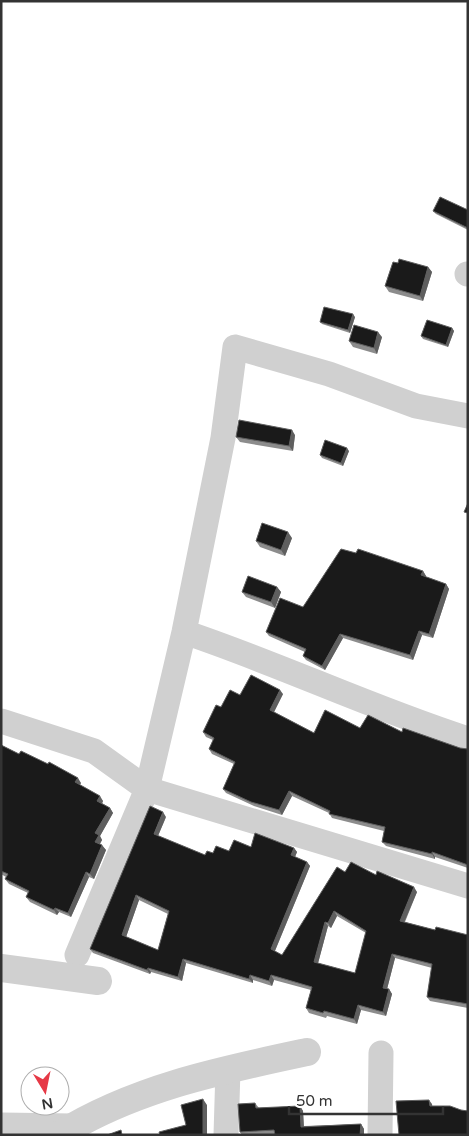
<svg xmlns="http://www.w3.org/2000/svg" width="469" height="1136" font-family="'Varela Round',sans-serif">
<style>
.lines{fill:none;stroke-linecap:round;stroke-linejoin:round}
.minor{stroke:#d0d0d0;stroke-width:25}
.tertiary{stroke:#d0d0d0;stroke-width:28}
.wall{fill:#8c8c8c;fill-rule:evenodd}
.shaded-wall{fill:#5f5f5f}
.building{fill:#1a1a1a;stroke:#5f5f5f;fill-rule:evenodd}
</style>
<rect width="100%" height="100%" fill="#fff"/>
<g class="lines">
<!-- minor -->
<path class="minor" d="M467,274H468
M184,632C280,664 371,708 468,739
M1,721L94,751L147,789L468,886
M77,955L147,789L184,632L223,438L235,347L329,374L416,406L468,416
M1,1125L73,1126V1135
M226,1135L228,1069
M380,1135L381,1053"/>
<!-- tertiary -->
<path class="tertiary" d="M1,968L98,981
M59,1135C134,1088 222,1070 307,1052"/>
</g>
<!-- wall -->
<path class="wall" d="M468,210V230L436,214L433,211Z
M428,267L432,272L423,301L389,292L385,286Z
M355,317L350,333L322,324L320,322Z
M452,328L454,331L448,347L423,339L421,336Z
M382,337L377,354L353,347L349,341Z
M295,435L293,451L240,442L236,437Z
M349,451L343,466L322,458L320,455Z
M292,538L285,556L260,547L256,541Z
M356,553L423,571L426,576V577L446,584L449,589L433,638L422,635L413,660L343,638L325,670L306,660L303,656L305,652L269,636L266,632L303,607Z
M277,587L281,592L275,608L246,597L242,592Z
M283,694L274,712L314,733L360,728L402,732L460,748L468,749V868L435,857V859L386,846L382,842L384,831L332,818L329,813L292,796L282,815L254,806L226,793L223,789L234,764L212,754L209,749L213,740L206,737L203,732L221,707L240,695Z
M1,745L19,754L81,783L80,785L103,801L102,803L110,808L113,813L100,836L102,840L100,844L106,850L94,879L89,877L71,917L59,912L57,915L30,902L26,897L28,893L9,884L5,879L6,877L1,874Z
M166,817L158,836L205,855L251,847L294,848L297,852L295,857L307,862L310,866L275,951L282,955L345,872L376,875L417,892L405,922L435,930L468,935V1008L430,1001L427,997L432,968L395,958L387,989H389L392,994L386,1016L361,1010L357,1024L327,1016L326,1018L309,1013L306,1008L311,990L274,980L272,986L253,980V983L186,963L182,981L151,972L150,974L93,953L90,949ZM139,900L168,914L158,950L126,937ZM337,916L366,933L355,973L318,963L328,926L331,928Z
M255,1103L259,1108L300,1106L303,1111L304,1126L361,1124L364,1129V1135H242L240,1132Z"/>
<!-- shaded-wall -->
<path class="shaded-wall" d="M428,267L432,272L423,301L420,296Z
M353,314L355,317L350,333L348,330Z
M452,328L454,331L448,347L446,345Z
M378,332L382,337L377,354L374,348Z
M292,430L295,435L293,451L289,446Z
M347,448L349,451L343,466L341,463Z
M288,532L292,538L285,556L281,550Z
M423,571L426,576L424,580L421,575Z
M446,584L449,589L433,638L429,634Z
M277,587L281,592L275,608L271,602Z
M419,631L422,635L413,660L410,655Z
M340,634L343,638L325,670L322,666Z
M280,690L283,694L273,714L270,710Z
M78,778L81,783L78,787L75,782Z
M289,791L292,796L282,815L279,810Z
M100,796L103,801L101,806L97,801Z
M110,808L113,813L100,836L102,840L98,847L95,842V833Z
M163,812L166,817L157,838L154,834Z
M102,845L106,850L94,879L90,874Z
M294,848L297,852L294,859L291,855Z
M432,852L435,857V859L432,854Z
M307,862L310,866L274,953L271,949Z
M86,872L89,877L71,917L68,913Z
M414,887L417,892L403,925L400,921Z
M136,895L139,900L125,940L122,935Z
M55,908L59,912L57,915L54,910Z
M334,911L337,916L331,928L328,923Z
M325,922L328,926L317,967L314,962Z
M392,954L395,958L386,993L383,988Z
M183,959L186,963L182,981L178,977Z
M148,968L151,972L150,974L147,970Z
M250,975L253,980V983L249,979Z
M271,975L274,980L272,986L269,981Z
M389,989L392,994L386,1016L383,1012Z
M358,1005L361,1010L357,1024L354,1019Z
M203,1099L207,1105V1135H203Z
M429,1100L432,1104L433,1111L430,1106Z
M300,1106L303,1111L304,1131L301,1127Z
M361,1124L364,1129V1135H360Z"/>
<!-- building -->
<path class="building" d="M440,197L468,210V228L433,211Z
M399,259L428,267L420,296L385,286L393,262L398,263Z
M324,307L353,314L348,330L320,322Z
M427,320L452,328L446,345L421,336Z
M354,325L378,332L374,348L349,341Z
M239,420L292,430L289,446L236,437Z
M325,440L347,448L341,463L320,455Z
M468,503V513L464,512Z
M262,523L288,532L281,550L256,541Z
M341,549L356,553L358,549L423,571L421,575L446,584L429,634L419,631L410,655L340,634L322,666L303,656L306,649L266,632L280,598L303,607Z
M248,576L277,587L271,602L242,592Z
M251,675L280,690L270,710L314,733L325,710L360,728L368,715L402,732L403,728L460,748L468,749V865L432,852V854L382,842L385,827L329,814L330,811L289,791L279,810L251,802L223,789L235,762L209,749L214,738L203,732L216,705L221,707L230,690L240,695Z
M1,745L19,754L21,751L48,764L49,762L78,778L75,782L100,796L97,801L110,808L95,833L99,835L95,842L102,845L90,874L86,872L68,913L55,908L54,910L26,897L29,891L5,879L8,874L1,871Z
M150,806L163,812L154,834L205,855L207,851L213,853L216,846L229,851L234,840L251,847L255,833L294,848L291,855L307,862L271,949L282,955L337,867L345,872L351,862L376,875L377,871L414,887L400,921L435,930L436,927L468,935V1004L427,997L432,964L392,954L383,988L389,989L383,1012L358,1005L354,1019L324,1011L323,1013L306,1008L312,987L271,975L269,981L250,975L249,979L183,959L178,977L148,968L147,970L90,949ZM136,895L169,911L158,950L122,935ZM334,911L366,931L355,973L314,962L325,922L328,923Z
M203,1099V1135H160L159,1132L186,1125L181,1105Z
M429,1100L430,1106H450L461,1110L468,1111V1135H399L396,1101Z
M255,1103L256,1108L300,1106L301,1127L361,1124L360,1135H275L274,1130L240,1132L238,1104Z
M121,1130L122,1135H107Z"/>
<!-- border -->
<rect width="469" height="1136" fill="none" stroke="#333333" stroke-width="5"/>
<!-- north arrow -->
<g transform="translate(45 1091) rotate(170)"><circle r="24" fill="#ffffff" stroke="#adadad"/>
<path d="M0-4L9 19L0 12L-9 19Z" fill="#e63946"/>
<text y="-8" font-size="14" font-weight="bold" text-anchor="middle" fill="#333333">N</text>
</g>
<!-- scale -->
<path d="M289 1106v8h154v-8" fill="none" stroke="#333333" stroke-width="2.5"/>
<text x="296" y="1106" font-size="15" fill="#333333" stroke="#ffffff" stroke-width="4" paint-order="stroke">50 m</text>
</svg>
